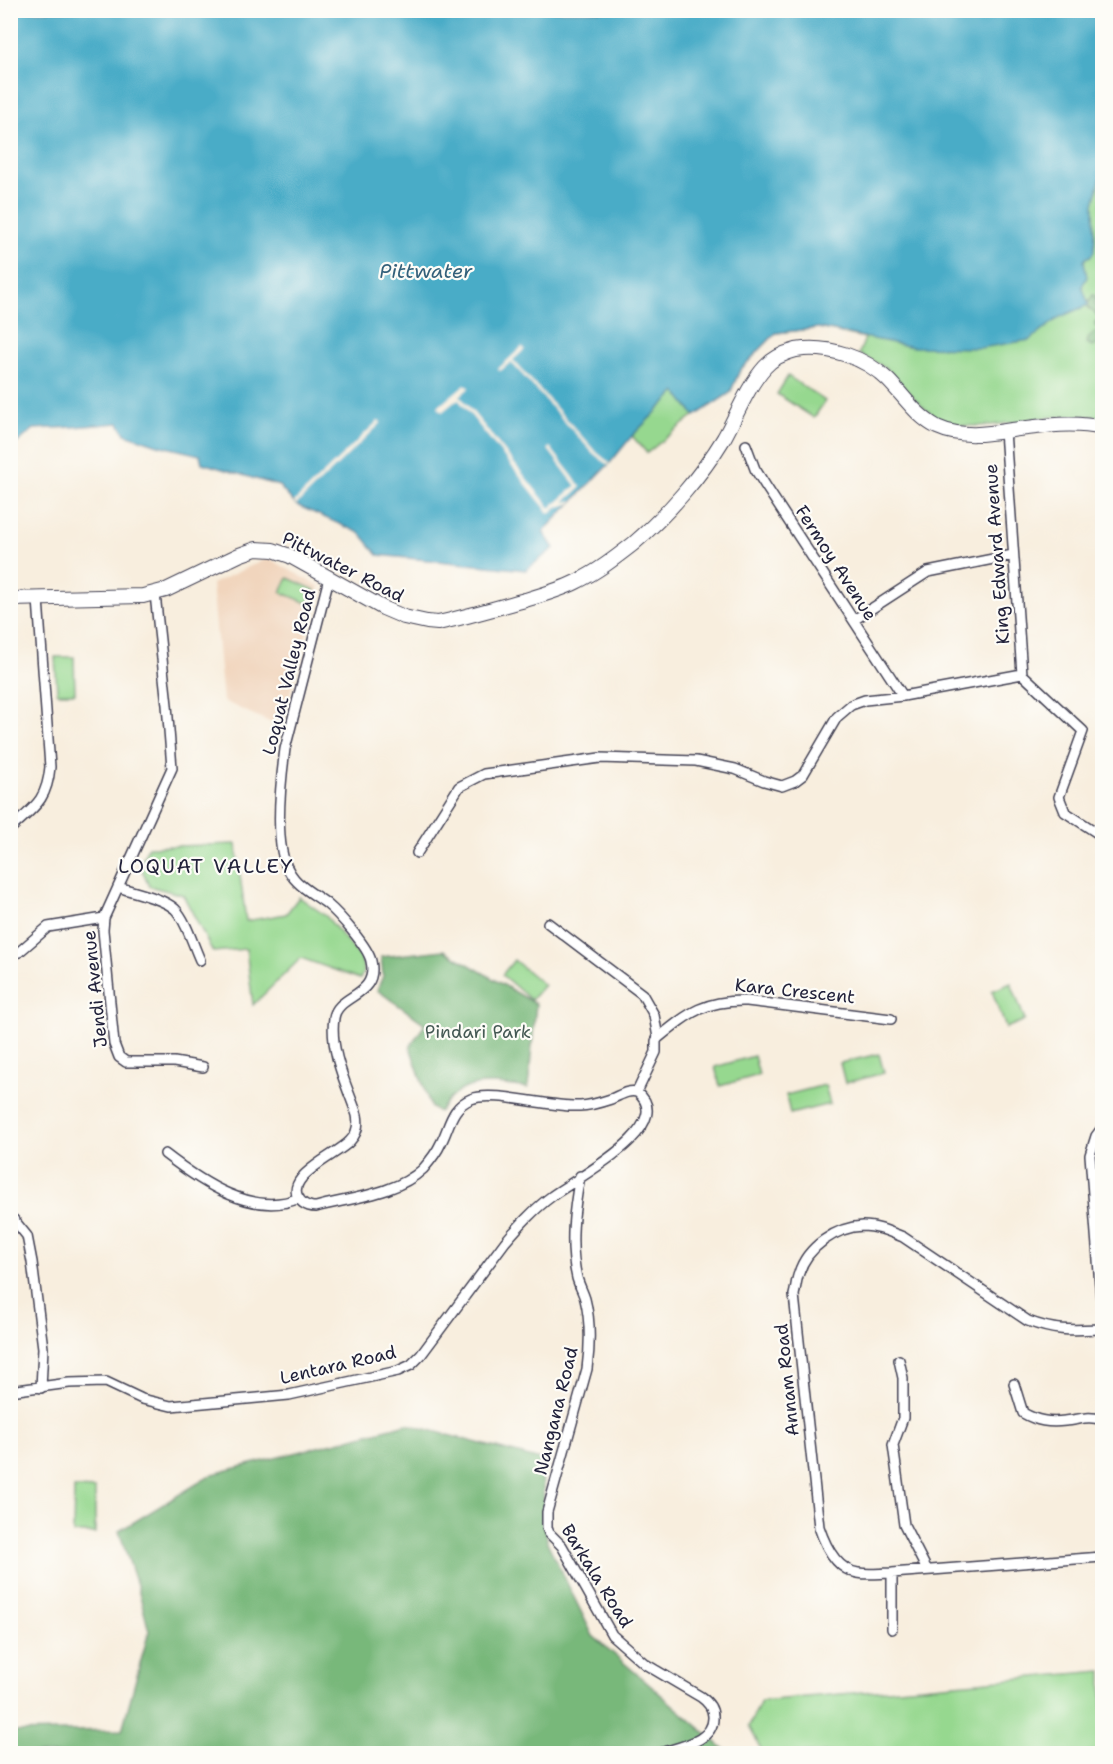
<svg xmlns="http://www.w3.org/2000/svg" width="1113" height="1764" font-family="'Shantell Sans',sans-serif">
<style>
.built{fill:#f1d5bd}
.green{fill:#96d88f;stroke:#5c7d65;stroke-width:1.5}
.forest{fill:#78b87a;stroke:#4d6d5a;stroke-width:1.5}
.water{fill:#48acc7;stroke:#356781;stroke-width:1.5}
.pier{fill:#f8eede}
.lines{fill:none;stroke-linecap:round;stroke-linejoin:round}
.street-casing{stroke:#424153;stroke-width:12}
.secondary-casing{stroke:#424153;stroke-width:16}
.street{stroke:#fff;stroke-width:9}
.secondary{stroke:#fff;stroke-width:14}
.labels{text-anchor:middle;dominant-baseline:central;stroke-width:4.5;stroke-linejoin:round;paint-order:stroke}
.street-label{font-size:18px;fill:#22223b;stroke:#fdfcf7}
.park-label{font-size:18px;fill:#455954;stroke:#fdfcf7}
.water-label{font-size:20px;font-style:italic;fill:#33607a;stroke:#fdfcf7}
.neighbourhood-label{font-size:20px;letter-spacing:1.5px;fill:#22223b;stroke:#fdfcf7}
</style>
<rect width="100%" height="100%" fill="#fdfcf7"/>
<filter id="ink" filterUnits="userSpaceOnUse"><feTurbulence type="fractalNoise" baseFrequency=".0167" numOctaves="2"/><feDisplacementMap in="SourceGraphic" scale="12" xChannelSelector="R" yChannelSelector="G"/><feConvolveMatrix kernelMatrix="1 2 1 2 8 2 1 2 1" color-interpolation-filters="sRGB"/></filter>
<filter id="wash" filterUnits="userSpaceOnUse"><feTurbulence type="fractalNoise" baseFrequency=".008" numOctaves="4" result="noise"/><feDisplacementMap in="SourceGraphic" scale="24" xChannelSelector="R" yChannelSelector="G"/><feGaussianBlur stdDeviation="1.35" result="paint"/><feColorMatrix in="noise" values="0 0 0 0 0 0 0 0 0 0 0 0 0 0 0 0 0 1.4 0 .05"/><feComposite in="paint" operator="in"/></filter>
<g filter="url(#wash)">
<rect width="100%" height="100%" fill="#f8eede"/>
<!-- built -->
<path class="built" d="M268,558L319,586L281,727L223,701L212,584Z"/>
<!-- green -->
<path class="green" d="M1102,122V417C1082,415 1063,416 1042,418C1014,421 967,433 941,420C922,409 909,392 894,376C885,366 871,360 859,354L865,338L819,328L776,333L740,370L730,393L692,417L647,453L632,436L661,406L657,396Z
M788,376L825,401L814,418L777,394Z
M288,578L315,590L309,604L281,592Z
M55,657H74L75,693H57Z
M236,844L246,921L286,914L299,897L326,916L361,958L364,971L360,979L301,958L253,1005L246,949L213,952L183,895L149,886L140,865L148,847Z
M514,960L544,985L531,1000L502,975Z
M1011,983L1025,1020L1006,1028L992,991Z
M879,1054L884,1073L845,1083L840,1063Z
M754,1056L759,1075L720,1086L715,1067Z
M825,1085L830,1104L790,1114L786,1095Z
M74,1488L95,1489V1533H73Z
M1102,1671V1753H763L749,1726L761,1701Z"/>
<!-- forest -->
<path class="forest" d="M1093,295L1097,297L1094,303L1096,307L1098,308L1099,306L1097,300L1102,295V343L1092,346L1087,343C1088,336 1093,332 1100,331L1101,329L1095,326V322L1100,319L1095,313L1088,308V303Z
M444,950L536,1004L528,1088C491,1083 462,1076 439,1112L431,1108L410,1047L425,1024L377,990L383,976L381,957Z
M407,1424L541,1460L547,1542L593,1636L724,1749L732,1753L11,1754L10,1732L122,1730L149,1631L138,1588L119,1531L213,1474Z"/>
<!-- water -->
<path class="water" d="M11,11H1102V172L1094,205L1095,239L1094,251L1091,256L1086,258L1084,261L1087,277L1082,286L1088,303V305L1060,317L1030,340L980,348L913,347L819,328L776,333L740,370L730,393L695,416L676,392L632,436L610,463L543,532L554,548L526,570L378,555L360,533L296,505L279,486L202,463L200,455L158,445L125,434L119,423L74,427L34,429L12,447V456L11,457Z"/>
<!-- pier -->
<path class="pier" d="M522,347L525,349L513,360L595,451L610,463L608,465L593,453L511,362L500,371L498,369Z
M465,384L469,388L460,396L550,508L576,486L548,449L550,447L581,487L564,502L574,500L570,504L558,507L550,514L458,399L442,412L438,407Z
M379,420L381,423L296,505L294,502Z"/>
</g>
<g filter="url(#ink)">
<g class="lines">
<!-- street casing -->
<g class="street-casing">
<path id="street" d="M1005,431L1022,674
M746,445L755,469L767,488L903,696
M329,578L285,749C281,779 273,846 289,871C297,886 314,894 327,904C339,914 368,947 371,961C379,997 337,994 334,1018C329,1050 347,1086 357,1115C359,1125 357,1134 350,1141C338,1155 276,1179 303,1203C307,1206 311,1207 316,1207C350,1198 397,1194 423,1169C430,1161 437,1152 441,1143C450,1126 451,1107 471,1099C493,1090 552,1108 580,1106C590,1106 602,1102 611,1099C621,1095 627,1090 637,1092
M155,594L167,705L172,768L104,918L103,930L114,1044L119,1057L126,1062H174L203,1067
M854,620L928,572L1013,555
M1022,674L1083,731L1059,797L1065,812L1102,836
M10,829C34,807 47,801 50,767L38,599
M417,853L459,787L484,774L600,758L696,761L735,769L764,781L782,786L795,781L803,775L837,717L851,705L865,700L903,696L1022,674
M118,887C133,892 163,898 175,909C186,920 193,945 200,960
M548,923L642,994L654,1015L658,1038
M10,955L19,952L48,927L104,918
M637,1092L656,1052V1041L658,1038C690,1012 705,1000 747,1001L891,1019
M1102,1128L1096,1136L1090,1155L1102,1312
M165,1154C200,1181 253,1218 299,1198
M580,1176C574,1209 569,1244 577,1278C579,1285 583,1292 585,1299C591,1322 590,1346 587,1369L547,1512V1528L549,1533L562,1546L612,1635L645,1664L701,1697C708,1702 713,1708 713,1716C715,1743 676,1747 658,1754
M10,1217L14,1220L27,1236L32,1262L43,1348L41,1388
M1102,1329C1073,1330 1057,1332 1028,1321L903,1237C890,1232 877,1226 863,1226C836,1227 807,1247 799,1273C796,1280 796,1288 794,1295L819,1527C825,1545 836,1570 858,1573C869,1575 881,1573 892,1573L1102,1557
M899,1360L903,1378V1418L893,1445L904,1525L927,1570
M1014,1384L1023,1413C1037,1421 1049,1423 1065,1421C1080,1420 1087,1415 1102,1420
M10,1391L69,1383L106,1382L142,1399L171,1406L289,1395L398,1371L411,1365L421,1355L505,1242C519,1226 534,1209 552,1196C573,1180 680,1126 637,1092
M892,1573V1629"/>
</g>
<!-- secondary casing -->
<g class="secondary-casing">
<path id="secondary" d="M10,599L143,596L166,590L239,555L256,549L273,550L290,556L383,608L404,617L427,622L438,623L451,620C476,614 500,607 525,600C542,595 560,590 576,582C597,572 615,558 633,544C667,515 701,476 724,438C737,415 747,387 765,367C773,358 784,353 796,350C828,345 865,357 888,380C904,396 916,416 937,427C961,438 987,434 1012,430C1042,426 1073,421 1102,428"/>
</g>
<!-- street -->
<use href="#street" class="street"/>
<!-- secondary -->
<use href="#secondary" class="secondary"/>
</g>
</g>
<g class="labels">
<!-- street labels -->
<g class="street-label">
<text transform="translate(997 554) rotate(-94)">King Edward Avenue</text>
<text transform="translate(836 563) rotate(57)">Fermoy Avenue</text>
<text transform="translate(343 567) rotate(27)">Pittwater Road</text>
<text transform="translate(289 672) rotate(-76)">Loquat Valley Road</text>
<text transform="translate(95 989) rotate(-96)">Jendi Avenue</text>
<text transform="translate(795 991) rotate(6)">Kara Crescent</text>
<text transform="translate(338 1365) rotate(-13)">Lentara Road</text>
<text transform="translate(787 1380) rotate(-96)">Annam Road</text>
<text transform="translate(556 1411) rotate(-76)">Nangana Road</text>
<text transform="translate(597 1576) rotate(58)">Barkala Road</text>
</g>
<!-- park labels -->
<g class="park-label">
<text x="478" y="1032">Pindari Park</text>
</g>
<!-- water labels -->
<g class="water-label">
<text x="426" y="271">Pittwater</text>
</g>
<!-- neighbourhood labels -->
<g class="neighbourhood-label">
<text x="206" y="866">LOQUAT VALLEY</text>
</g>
</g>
<!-- margin -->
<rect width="1113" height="1764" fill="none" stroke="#fdfcf7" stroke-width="36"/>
</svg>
